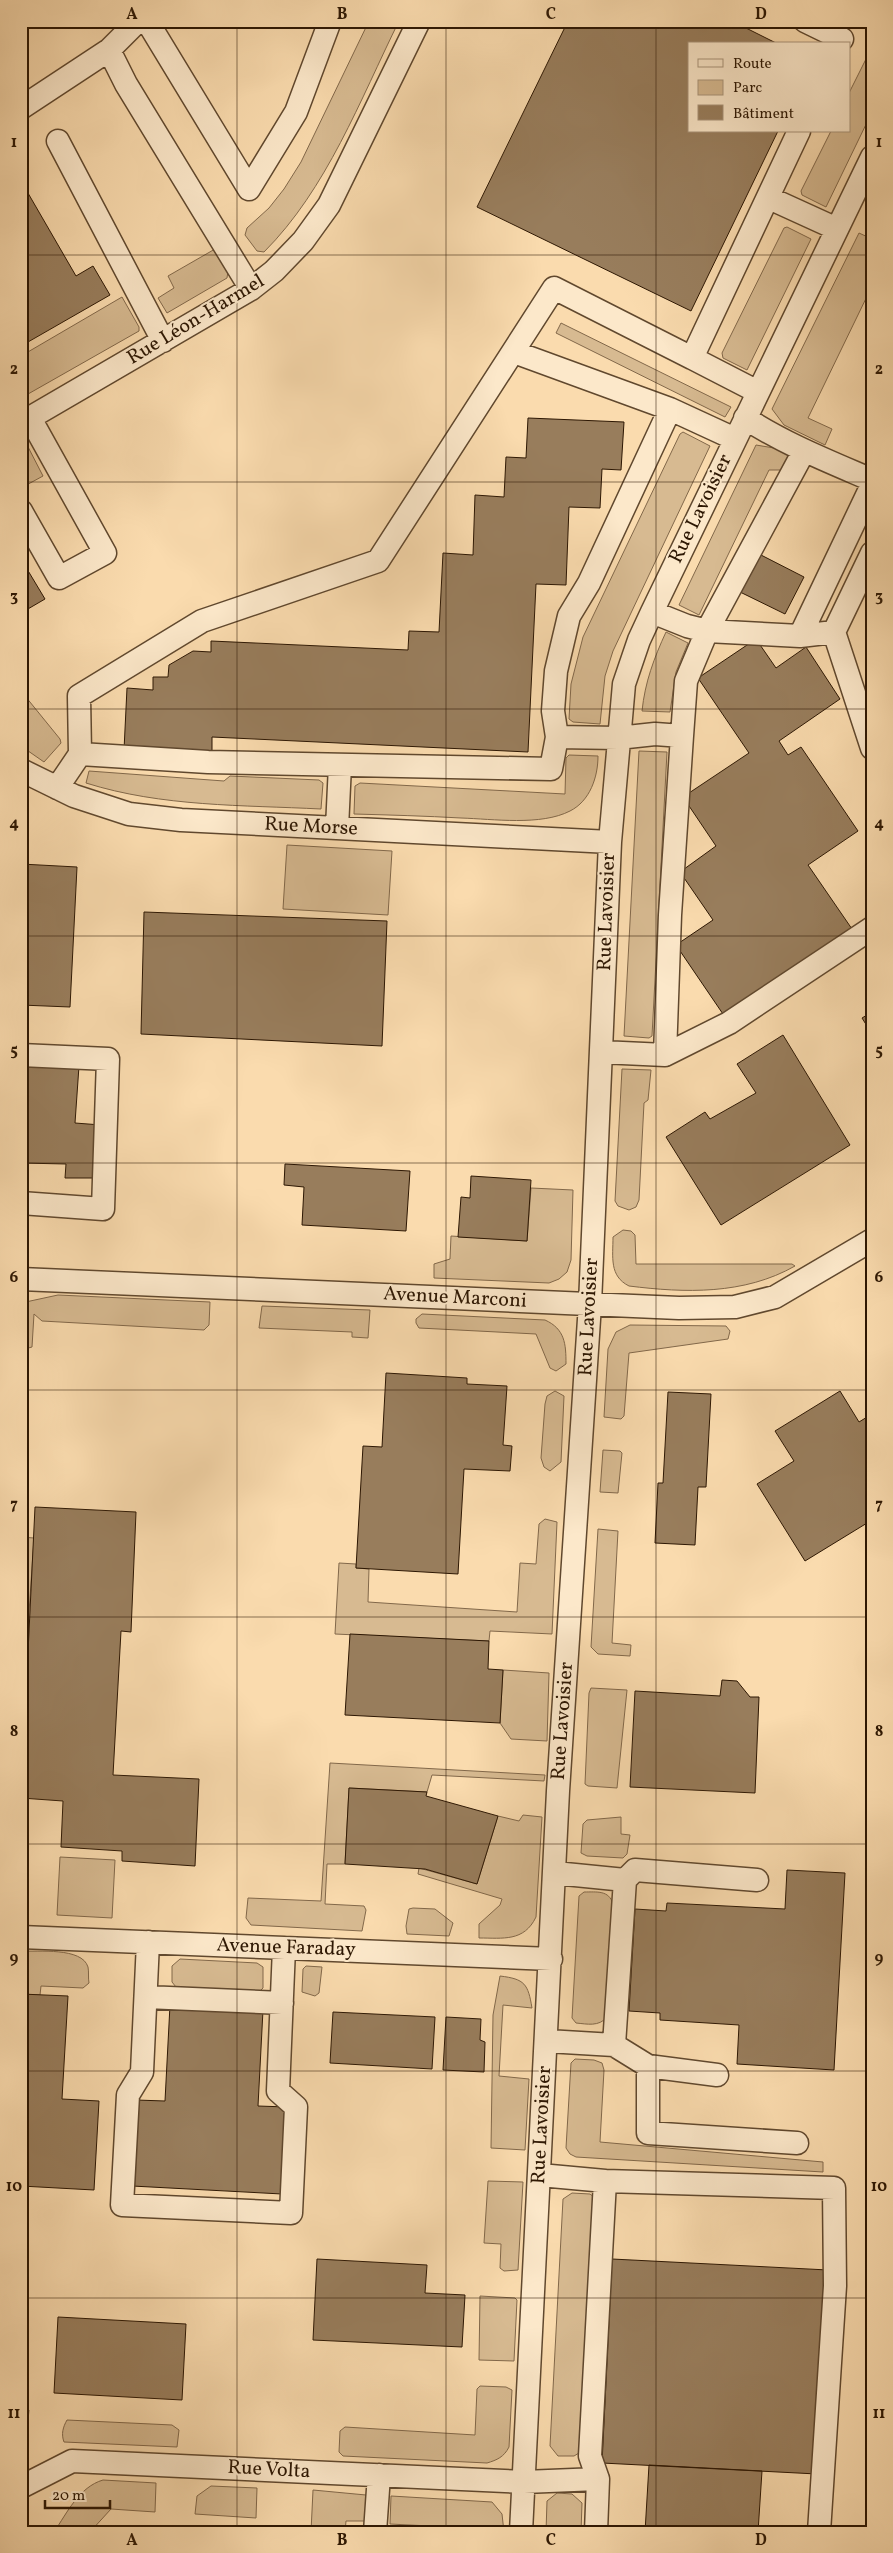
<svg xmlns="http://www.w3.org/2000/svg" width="893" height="2553" font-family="Vollkorn,serif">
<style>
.green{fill:#d7ba91;stroke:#82684a}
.building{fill:#987d5c;stroke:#2d1703}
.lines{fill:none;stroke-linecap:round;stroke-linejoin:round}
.minor-casing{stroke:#60482e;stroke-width:25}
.minor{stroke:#fce8ca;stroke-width:22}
.grid{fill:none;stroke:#2d1703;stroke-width:1;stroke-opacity:0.55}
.labels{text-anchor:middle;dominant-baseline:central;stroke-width:4;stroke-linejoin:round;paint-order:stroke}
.street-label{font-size:20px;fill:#2d1703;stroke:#fce8ca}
.neatline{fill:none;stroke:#2d1703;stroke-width:2}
.grid-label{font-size:16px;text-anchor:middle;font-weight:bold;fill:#2d1703}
</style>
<rect width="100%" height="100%" fill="#fadbae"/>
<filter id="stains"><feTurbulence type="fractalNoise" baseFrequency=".004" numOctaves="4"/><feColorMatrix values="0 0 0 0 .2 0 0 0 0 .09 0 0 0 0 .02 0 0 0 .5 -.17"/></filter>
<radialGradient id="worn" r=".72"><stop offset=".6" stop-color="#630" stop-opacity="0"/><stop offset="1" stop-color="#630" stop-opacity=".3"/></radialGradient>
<!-- green -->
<path class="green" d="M369,21H399C360,100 327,189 264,252L257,251L245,235L247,228L269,208L284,189L301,162Z
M872,47V112L826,207L802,195L801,191L831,131H849V93Z
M787,227L811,239L747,370L723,358L722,353L784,228Z
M859,233L872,239V286L808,418L832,429L825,445L784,425L772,409Z
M215,249L228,271L227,278L167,313L158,298L174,288L168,276Z
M122,297L139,327V331L21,398V356Z
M561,323L731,407L725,417L556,333Z
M683,432L710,446L613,651L605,676L600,724L573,722L569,719L571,684L583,637L680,434Z
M26,443L43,476L21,488V446Z
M756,445L774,448L790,456L784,470H769L699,615L679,605Z
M666,632L688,643L676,672L670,712L642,711C645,682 654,658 666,632Z
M21,691L60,739L61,743L44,762L21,746Z
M639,751L667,752L652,1036L649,1038L624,1036Z
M569,755L598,756C598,777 590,801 570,811C541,826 493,819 461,818C426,816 390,815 354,814L355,786L360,783L565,794L566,758Z
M89,771L224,781L230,776L319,780L323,783L321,809C243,805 162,807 86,783Z
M287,845L392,851L388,915L283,909Z
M622,1069L651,1070L648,1100L644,1103L639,1200L636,1207L629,1210L618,1206L615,1201Z
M531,1188L573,1190L571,1260L567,1272L559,1279L549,1283L434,1278V1264L450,1259L451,1236L527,1241Z
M623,1230L631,1231L635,1235L636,1264H792L795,1266C744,1295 685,1293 629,1286C609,1276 613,1257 613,1237Z
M58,1295L210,1302L209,1325L204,1330L42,1321L34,1314L32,1347L21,1350V1303Z
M262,1306L370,1310L368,1338L352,1337V1332L259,1328Z
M422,1314L545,1320C565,1329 566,1344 566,1364L556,1371L550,1368L536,1334L419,1328L416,1323V1319Z
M630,1325L726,1326L730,1331L728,1339L629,1353L624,1416L621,1419L604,1417L608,1349L616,1332Z
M555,1391L564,1396L561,1462L550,1471L544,1467L541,1458L545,1404L547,1396Z
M603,1450L620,1451L622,1453L618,1493L600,1492Z
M545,1519L557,1522L552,1634L490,1631L489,1641L335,1634L339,1563L356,1564V1568L369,1569L368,1602L517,1612L520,1563L536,1564L539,1524Z
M598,1529L618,1531L612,1643L631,1645L630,1656L598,1654L591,1647Z
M21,1537L34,1538L28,1627L21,1626Z
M503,1670L549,1673L547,1741L511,1739L500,1723Z
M591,1688L627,1690L617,1788L588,1786L585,1784L589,1693Z
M330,1763L545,1775L544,1781L432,1775L427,1792L349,1788L345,1864H327L325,1904L364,1906L366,1910L362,1931L251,1925L246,1918L248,1898L321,1901Z
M523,1815L542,1817L536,1917C524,1942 503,1938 479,1938V1924L500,1905L502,1899L418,1874L419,1868L477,1884L498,1816L519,1821Z
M621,1817V1834L630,1835L627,1854L623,1858L587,1856L581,1853L583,1824L587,1820Z
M60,1857L115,1860L112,1918L57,1915Z
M584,1892C597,1892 609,1890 613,1904L607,2017C599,2027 587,2024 576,2023L572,2018L579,1896Z
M413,1908L435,1909L453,1923L449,1936L407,1934L406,1926L409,1909Z
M21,1951C38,1952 82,1947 88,1967C89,1972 88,1978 89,1983L83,1988L41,1986L40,1995L21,1994Z
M180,1959L257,1963L263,1967V1988L259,1992L176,1987L172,1982V1966Z
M306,1966L322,1967L319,1993L315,1996L302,1992L303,1969Z
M500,1976C525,1979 528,1984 532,2008L503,2005L499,2076L529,2079L525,2150L491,2148L493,2015Z
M575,2059L594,2060L602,2063L604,2070L600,2142L823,2162V2172L576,2157L570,2154L566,2148L571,2063Z
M488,2181L523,2182L518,2270L504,2271L500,2268L501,2244L484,2243Z
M572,2193L590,2194L594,2197L579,2453L574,2456H558L550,2446L563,2199Z
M480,2296L515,2298L517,2300L514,2361L479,2360Z
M480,2386L506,2387L512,2390L509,2447C504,2457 497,2460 487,2463L343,2456L339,2452L340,2431L345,2427L475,2435L477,2389Z
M21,2410H29L26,2440H21Z
M67,2420L172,2425L179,2430L177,2447L64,2442C61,2434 63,2427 67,2420Z
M103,2480L156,2483L155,2512L111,2509L90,2532H54C67,2513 79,2487 103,2480Z
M211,2486L257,2488L256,2518L195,2514L197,2496Z
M313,2490L366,2495L365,2521H346L345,2532H311Z
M557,2493L572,2494L582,2503L581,2532H546L547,2501Z
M391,2496L492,2502L502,2514L504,2532H469V2528L390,2524Z"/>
<!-- building -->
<path class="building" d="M568,21H732L778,44H689V131H778L691,311L477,207Z
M21,181L76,276L93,266L110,295L21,346Z
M528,418L624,422L621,470L602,469L600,508L569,507L566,585L536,584L528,752L212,737V755L124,750L127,688L153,690V677H168L169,665L193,651L211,652V641L408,650L409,631L439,632L443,553L473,555L475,495L504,497L506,457L526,458Z
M759,554L804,577L785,614L740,592Z
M21,559L45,599L21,613Z
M756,639L776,668L806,647L840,699L779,741L788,755L801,747L858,831L808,865L852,929L725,1017L676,945L713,920L680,872L716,846L683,797L749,753L698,678Z
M21,864L77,867L70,1007L21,1005Z
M144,912L387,921L382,1046L141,1034Z
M872,1012V1034L862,1018Z
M783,1035L850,1145L721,1225L666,1137L705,1112L710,1119L756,1093L737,1064Z
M21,1064L79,1066L75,1123L101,1125L98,1178H65L66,1164L21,1163Z
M285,1164L410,1171L406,1231L302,1225L304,1187L284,1185Z
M471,1176L531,1180L527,1241L458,1237L461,1197L470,1198Z
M386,1373L467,1378V1384L507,1386L503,1445L512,1446L510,1471L464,1469L458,1574L356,1568L363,1446L382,1447Z
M840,1391L859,1422L872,1414V1520L805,1561L757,1484L794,1461L775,1431Z
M668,1392L711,1394L706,1487H698L695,1545L655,1543L658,1483H663Z
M35,1507L136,1512L131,1632L121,1631L113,1775L199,1779L195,1866L122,1861V1851L61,1847L63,1801L21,1798Z
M350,1634L489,1641L488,1669L503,1670L500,1723L345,1715Z
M722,1680L737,1681L750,1697H759L755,1793L630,1787L635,1691L720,1696Z
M349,1788L427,1792L426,1796L498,1816L477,1884L425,1869L345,1864Z
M787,1870L845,1873L834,2070L737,2064L739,2025L660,2020V2013L629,2011L635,1909L666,1911L667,1903L785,1909Z
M21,1994L68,1996L62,2099L99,2101L94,2190L21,2186Z
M170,2005L263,2010L258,2106L287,2107L282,2194L132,2186L136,2100L165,2101Z
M333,2012L435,2017L432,2069L330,2063Z
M446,2017L481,2019L480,2040L485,2042L484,2072L443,2070Z
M317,2259L427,2265L425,2293L465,2295L462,2347L313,2340Z
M612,2259L828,2270L817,2474L602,2463Z
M58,2317L186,2324L182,2400L54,2393Z
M649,2465L762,2471L758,2532H645Z"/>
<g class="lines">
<!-- minor casing -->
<g class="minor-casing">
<path id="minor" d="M147,21L249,189L296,112L330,21
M805,21L842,39
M109,50L138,21
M21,108L109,50L126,84L251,289
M58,141L163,341
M769,198L837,229
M514,352L670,409L735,439
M758,392L692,358L799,131
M745,418C785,444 828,461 872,480
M21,423L251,289L274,271L303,241L329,205L419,21
M21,511L59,578L105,553L30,418
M872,553L834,632L872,748
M652,612L687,626L707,631L804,451
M800,636L872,485
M557,737L553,711L556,671L569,616L589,583L670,409
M80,754L208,762L551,769L557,737L618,738L655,734L682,736L686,681L707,631L800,636L834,632
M21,770L74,796L129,814L181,820L610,842
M57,788L80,754L79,696L202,621L378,561L554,288L692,358
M337,828L340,765
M601,1052L665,1055L670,915L682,736
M21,1055L108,1059L103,1209L21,1203
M665,1055L729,1023L872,928
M21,1279L679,1308L735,1307L775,1297L872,1240
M625,1880L635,1870L757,1880
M21,1937L551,1959
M148,1942L142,2072L128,2095L122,2205L291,2213L296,2107L278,2091L284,1948
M146,1997L282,2003
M547,2041L614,2045L625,1880L555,1873
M614,2045L648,2066L717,2075
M648,2066V2133L797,2143
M540,2175L605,2181
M21,2487L72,2461L524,2482L598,2479
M375,2532L379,2475
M521,2532L558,1791L590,1304L610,842L624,684L639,640L652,612L872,157
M596,2532L598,2479L590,2456L605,2181L834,2188L835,2286L819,2532"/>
</g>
<!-- minor -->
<use href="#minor" class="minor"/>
</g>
<!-- grid -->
<path class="grid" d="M237,21V2532M446,21V2532M656,21V2532M21,255H872M21,482H872M21,709H872M21,936H872M21,1163H872M21,1390H872M21,1617H872M21,1844H872M21,2071H872M21,2298H872"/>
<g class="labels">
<!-- street labels -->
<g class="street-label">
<text transform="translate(196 320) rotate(-31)">Rue Léon-Harmel</text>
<text transform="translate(701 509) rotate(-64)">Rue Lavoisier</text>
<text transform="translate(311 827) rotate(3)">Rue Morse</text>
<text transform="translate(607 912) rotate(-88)">Rue Lavoisier</text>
<text transform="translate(455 1298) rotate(3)">Avenue Marconi</text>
<text transform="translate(589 1317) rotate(-87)">Rue Lavoisier</text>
<text transform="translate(563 1721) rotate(-86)">Rue Lavoisier</text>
<text transform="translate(286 1948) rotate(2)">Avenue Faraday</text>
<text transform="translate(542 2125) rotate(-87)">Rue Lavoisier</text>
<text transform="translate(269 2470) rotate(3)">Rue Volta</text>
</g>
</g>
<!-- margin -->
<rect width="893" height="2553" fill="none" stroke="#fadbae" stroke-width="55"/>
<!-- legend -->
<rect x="688" y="42" width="162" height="90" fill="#fce8ca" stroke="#a9947a"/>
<rect x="698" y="59" width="25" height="8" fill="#fce8ca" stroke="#a9947a"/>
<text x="733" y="68" font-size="15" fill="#2d1703">Route</text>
<rect x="698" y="80" width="25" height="15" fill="#d7ba91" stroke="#a9947a"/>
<text x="733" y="92" font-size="15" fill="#2d1703">Parc</text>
<rect x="698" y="105" width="25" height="15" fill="#987d5c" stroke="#a9947a"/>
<text x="733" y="118" font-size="15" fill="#2d1703">Bâtiment</text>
<!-- scale -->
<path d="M45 2500v8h65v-8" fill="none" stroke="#2d1703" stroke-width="2.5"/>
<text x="52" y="2500" font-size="15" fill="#2d1703" stroke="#fce8ca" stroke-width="4" paint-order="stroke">20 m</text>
<rect x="28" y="28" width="838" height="2498" class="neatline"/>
<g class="grid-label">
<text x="132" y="19">A</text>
<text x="342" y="19">B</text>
<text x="551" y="19">C</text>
<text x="761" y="19">D</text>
<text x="14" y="147">1</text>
<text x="879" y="147">1</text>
<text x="14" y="374">2</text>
<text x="879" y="374">2</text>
<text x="14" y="601">3</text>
<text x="879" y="601">3</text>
<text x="14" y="828">4</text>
<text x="879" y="828">4</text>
<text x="14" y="1055">5</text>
<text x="879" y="1055">5</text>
<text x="14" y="1282">6</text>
<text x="879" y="1282">6</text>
<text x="14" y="1509">7</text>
<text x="879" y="1509">7</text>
<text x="14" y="1736">8</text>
<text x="879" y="1736">8</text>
<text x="14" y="1963">9</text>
<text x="879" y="1963">9</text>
<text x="14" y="2191">10</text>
<text x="879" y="2191">10</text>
<text x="14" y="2418">11</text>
<text x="879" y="2418">11</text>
<text x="132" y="2545">A</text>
<text x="342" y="2545">B</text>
<text x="551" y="2545">C</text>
<text x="761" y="2545">D</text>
</g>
<rect width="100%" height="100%" filter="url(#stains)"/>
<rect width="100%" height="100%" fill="url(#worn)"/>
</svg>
